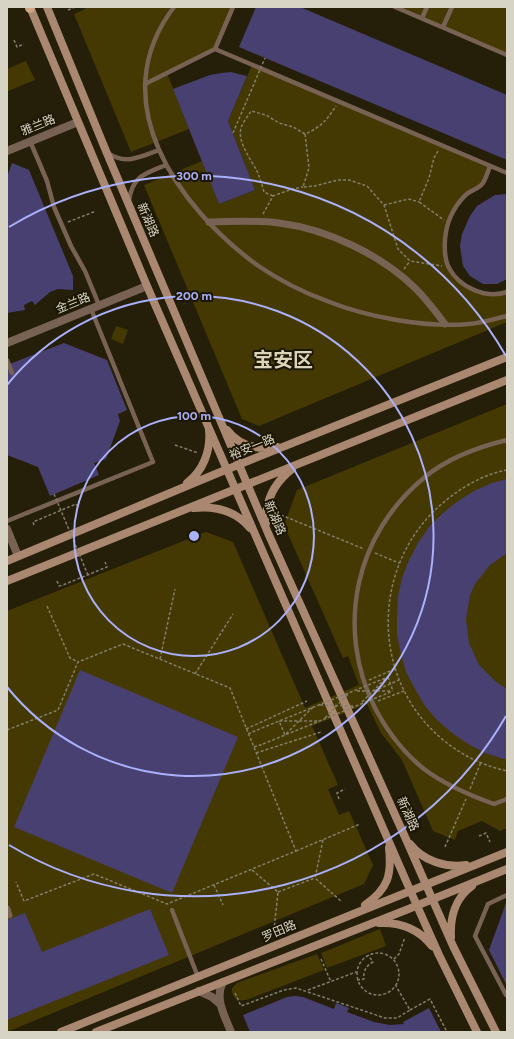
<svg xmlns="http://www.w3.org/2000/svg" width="514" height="1039" font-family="Figtree,'Noto Sans SC',sans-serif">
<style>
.green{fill:#453903}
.building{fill:#484070}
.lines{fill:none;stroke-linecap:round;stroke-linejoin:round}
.path{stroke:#827e6c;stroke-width:1.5;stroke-dasharray:3 2;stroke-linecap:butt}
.service{stroke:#776253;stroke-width:4.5}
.pedestrian{stroke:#776253;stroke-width:7}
.tertiary{stroke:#776253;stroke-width:8}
.secondary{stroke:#aa8770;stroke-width:8}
.primary{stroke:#d1a486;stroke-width:10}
.path-bridge{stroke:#827e6c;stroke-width:1.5;stroke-dasharray:3 2;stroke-linecap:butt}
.ring{fill:none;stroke:#aab0fb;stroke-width:2}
.labels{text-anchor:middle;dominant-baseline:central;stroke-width:4;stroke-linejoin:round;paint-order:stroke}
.street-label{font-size:12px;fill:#d7d4c6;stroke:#1c1602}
.town-label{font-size:20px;font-weight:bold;fill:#dbd4b8;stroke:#1c1602}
.centre{fill:#aab0fb;stroke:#1c1602;stroke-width:2}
.ring-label{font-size:12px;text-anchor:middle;font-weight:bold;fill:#aab0fb;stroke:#1c1602;stroke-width:4;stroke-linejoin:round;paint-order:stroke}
</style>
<rect width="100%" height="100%" fill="#251f09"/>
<!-- green -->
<path class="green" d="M85,7H233L215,49L167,73L189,129L131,152L74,14L85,9Z
M395,7H507V55Z
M26,61L35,80L8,91L7,69Z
M252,65L490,166L483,185L475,189L455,208L445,232L447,259L458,280L484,293L507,292V322L259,426L242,419L144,185L202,161L219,204L255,190L228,121Z
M116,326L128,330L123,344L111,339Z
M507,404V828L500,831L482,821L458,831L455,840L433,831L402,760L381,733L367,704L312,726L338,785L328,789L339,815L349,811L373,865L364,884L7,1032V611L206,532L233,542L305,708L359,685L348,656L343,658L284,525L297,490Z
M380,929L386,946L327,968L321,953Z
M317,954L324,970L246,1000C238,1002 231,998 232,988L237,983Z"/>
<!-- building -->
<path class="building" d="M256,7H300L507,95V160L239,47Z
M231,72L247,76L228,121L255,190L219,204L173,89L210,75L221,73Z
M12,163L29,170L73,276V290L58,289L50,292L35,305L32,301L24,305L25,310L7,313V177Z
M507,194V279L497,284H483L470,276L463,266L460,246L462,234L470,216L477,206L495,195Z
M64,343L107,360L127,410L118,414L120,421L106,459L94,463L99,475L50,496L38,467L7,455V365Z
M507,479V553L490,565L475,584L470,595L466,619L469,643L479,665L496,682L507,689V760L485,753L468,744L452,733L437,720L425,706L415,689L406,672L401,654L397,635V616L398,596L402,578L409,560L418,543L429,527L443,513L458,501L474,491L492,483Z
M80,670L238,737L172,893L14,827Z
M507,900V986L489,950Z
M150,909L169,955L7,1020V920L25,913L42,952Z
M295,996L303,997L334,1009L336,1003L349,1008L347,1012L374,1022L390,1025L404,1024L403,1022L429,1008L441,1032H250L243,1015L287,997Z"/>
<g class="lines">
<!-- path -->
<path class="path" d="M68,10L75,7
M14,40L17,47L24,44
M305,134L309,168L303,187L315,186L338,180H349L367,186L384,205L398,249L410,261L442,266
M438,151L434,158L429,178L419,202L444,220
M273,196L264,192C262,185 260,178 257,171C251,160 237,141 241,128C243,122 248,116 251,111L266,115L279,123L293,127L305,134C321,127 326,121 336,106
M384,205L409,199L419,202
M263,214L273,196L292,189L303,187
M68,222L96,211
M404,269L410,261
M175,445L198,453
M507,470C479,475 452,493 432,513C369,578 374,687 447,743C465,757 485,766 507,771
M281,515L364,549
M34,525L33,522L76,504L78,507
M375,553L399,563
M57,581L59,586L63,585L107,567L105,562
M47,606L70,658L78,662
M160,659L175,589
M195,674L233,614
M388,677L393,691
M369,680L395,669
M374,691L399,680
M378,701L404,691
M313,707L285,735L279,721H319
M246,729L307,701
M7,730L58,710L78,662L123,644L230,688L296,851L167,904L94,874L24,901L16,882
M248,734L257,730
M254,747L263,744
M256,753L321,732
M470,789L481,762
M339,799L337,793L345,789
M479,836L486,833L490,842
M323,840L315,878L342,902
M445,847L466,799
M296,851L360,824
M252,870L278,892L274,930
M214,885L223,905
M278,892L315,878
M357 974a21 21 0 1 1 42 0a21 21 0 1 1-42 0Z
M321,959L331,982
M394,959L399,954L405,937
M357,980L364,979C363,971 366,966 373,962L368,955
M308,990L356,972
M235,993L241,1006L284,990L296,988L385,1018H397L410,1010L396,986
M410,1010L430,999L447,1032"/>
<!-- service -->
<path class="service" d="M174,7C102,101 178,207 257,265C279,280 302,292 327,301C367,317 425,328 469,324C482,323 494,319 507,316
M395,7L507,55
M422,18L427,7
M443,27L452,7
M215,49L233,7
M145,84L215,49L507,173
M30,141L47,181L54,207L71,246L85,271L99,305
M108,153C125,165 141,157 159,150
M490,166C488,172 486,178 483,183C481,187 473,190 468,193C457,202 448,218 446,232C444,242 444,259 449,268C460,288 486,299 507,292
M129,201C132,176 146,173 166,165
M7,360L12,373
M507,440C478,447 449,457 425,477C355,534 335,628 375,708C387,731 404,753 424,769C445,785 469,795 494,804L507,799
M7,521L153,462L91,309
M172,910L198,977
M506,995L475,936L488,904L507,895"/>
<!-- pedestrian -->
<path class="pedestrian" d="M209,222C232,221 255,220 279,223C327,229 382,255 416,289C427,300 436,312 445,324
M7,909L9,915"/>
<!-- tertiary -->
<path class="tertiary" d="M7,151L78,122
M7,343L147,286
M7,529L18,556
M223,982C214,999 225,1016 231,1032
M199,991L212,997L220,1004"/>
<!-- secondary -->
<path class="secondary" d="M30,7L147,286L410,890L439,955L477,1032
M47,7L106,151L268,533L405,837L453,946L496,1032
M227,430C239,446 258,450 277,447
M187,483C203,471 211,451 209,430
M194,508C215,506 236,511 250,528
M266,523C265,500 274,483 292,469
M7,561L218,473L507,357
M7,581L507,380
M410,844C423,861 446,868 466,865
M365,905C388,889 392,875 389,848
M379,923C401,922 419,929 432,946
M451,937C450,918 455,898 472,886
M61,1032L507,852
M96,1032L406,910L507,869"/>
<!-- primary -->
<path class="primary" d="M30,7V8"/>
<!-- path-bridge -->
<path class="path-bridge" d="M233,133L265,58
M54,494L88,575
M357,691H391
M362,702L386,678
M320,705L354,706
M325,718L349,693
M257,730L388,677
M263,744L393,691"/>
</g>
<!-- distance rings -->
<g class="ring">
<circle cx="194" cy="536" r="120"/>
<path d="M7 385A240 240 0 1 1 7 687"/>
<path d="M506 716A360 360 0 0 1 9 845M9 227A360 360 0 0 1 506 356"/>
</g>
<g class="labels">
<!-- street labels -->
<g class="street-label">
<text transform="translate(38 125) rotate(-22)">雅兰路</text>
<text transform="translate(148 220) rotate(67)">新湖路</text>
<text transform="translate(73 303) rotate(-22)">金兰路</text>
<text transform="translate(252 447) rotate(-22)">裕安一路</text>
<text transform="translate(275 518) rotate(67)">新湖路</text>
<text transform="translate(408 814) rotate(66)">新湖路</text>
<text transform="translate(279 931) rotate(-23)">罗田路</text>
</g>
<!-- town labels -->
<g class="town-label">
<text x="283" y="360">宝安区</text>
</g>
</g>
<circle cx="194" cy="536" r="6" class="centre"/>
<g class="ring-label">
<text x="194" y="180">300 m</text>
<text x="194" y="300">200 m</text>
<text x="194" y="420">100 m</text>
</g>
<!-- border -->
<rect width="514" height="1039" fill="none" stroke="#d7d4c6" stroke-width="16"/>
</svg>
